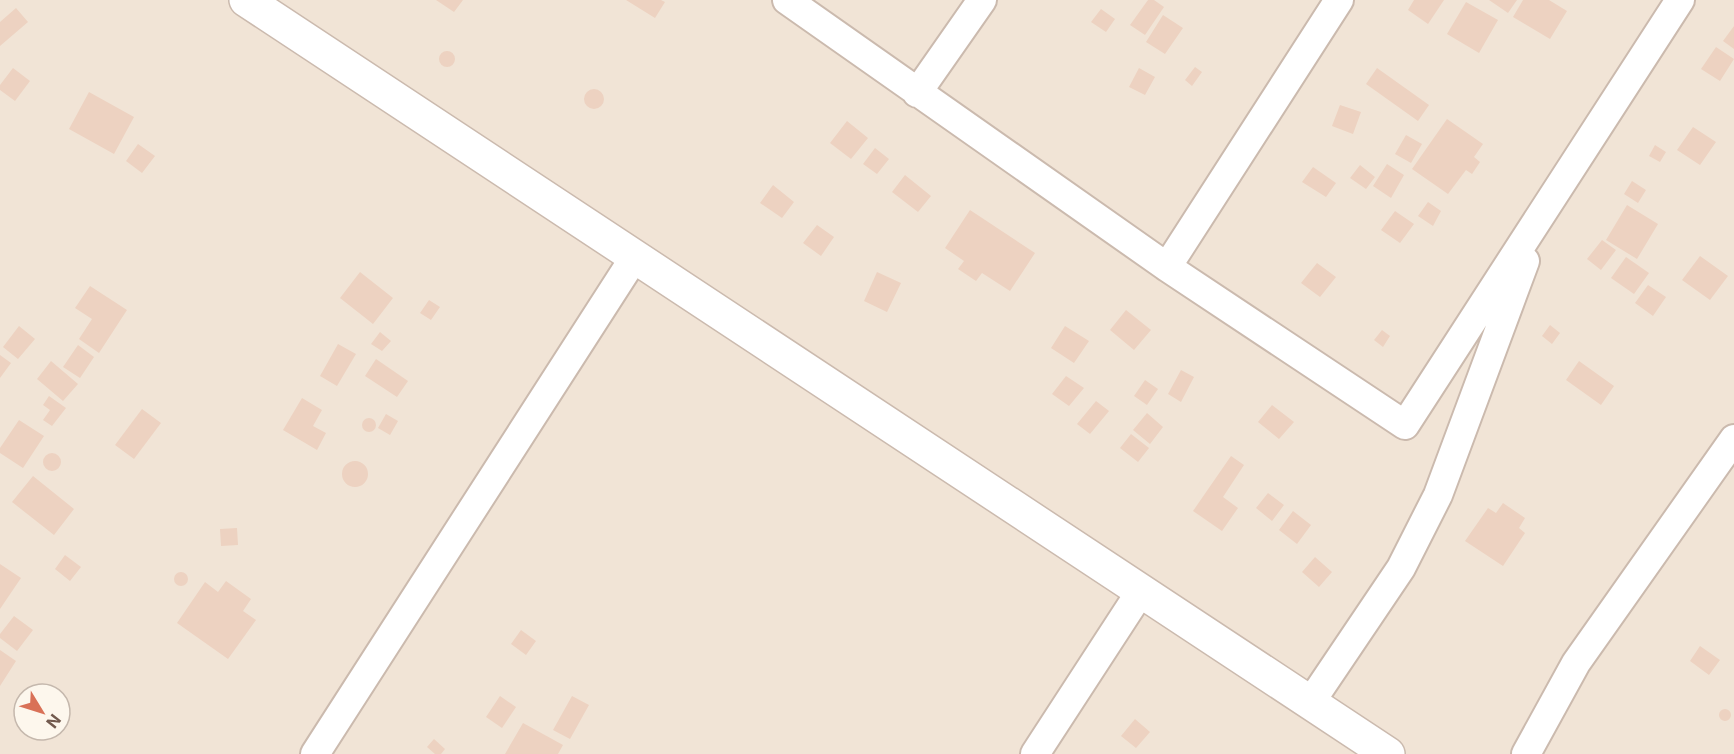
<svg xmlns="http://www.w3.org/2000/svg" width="1734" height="754" font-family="Inter,sans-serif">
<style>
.residential{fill:#f1e4d6;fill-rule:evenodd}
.building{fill:#edd2c1}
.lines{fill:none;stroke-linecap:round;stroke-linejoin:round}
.minor-casing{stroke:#cbbaae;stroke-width:32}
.tertiary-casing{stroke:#cbbaae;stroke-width:36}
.minor{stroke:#fff;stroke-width:28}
.tertiary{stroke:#fff;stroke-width:33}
</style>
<rect width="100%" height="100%" fill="#faf2e7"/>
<!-- residential -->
<path class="residential" d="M0,0H1734V754H0ZM24,694H60V730H24Z"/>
<!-- building -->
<path class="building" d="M436,0H463L454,12Z
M626,0H661L665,2L655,18Z
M1148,0H1154L1164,7L1145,35L1130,25Z
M1414,0H1444L1428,24L1408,10Z
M1489,0H1517L1508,13Z
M1523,0H1549L1567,11L1550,39L1513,17Z
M1466,2L1498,20L1479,53L1447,34Z
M16,8L28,22L0,46V22Z
M1101,9L1115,19L1106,32L1091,22Z
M1163,15L1183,28L1165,54L1146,42Z
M1734,26V49L1723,41Z
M1716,47L1734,59L1720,81L1701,69Z
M439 59a8 8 0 1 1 16 0a8 8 0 1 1-16 0Z
M1195,67L1202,72L1192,86L1185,80Z
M13,68L30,81L15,101L0,90V85Z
M1139,68L1155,77L1145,95L1129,87Z
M1377,68L1429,105L1418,121L1366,84Z
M584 99a10 10 0 1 1 20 0a10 10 0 1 1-20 0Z
M89,92L134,117L114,154L69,129Z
M1340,105L1361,112L1353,134L1332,126Z
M1447,119L1483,144L1474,157L1480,162L1472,174L1466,170L1448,194L1412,169Z
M847,121L868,138L851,159L830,143Z
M1693,127L1716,142L1700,165L1677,150Z
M1406,135L1422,144L1411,163L1395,154Z
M138,144L155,156L142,173L126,161Z
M1655,145L1666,152L1660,162L1649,156Z
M875,148L889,159L877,174L863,164Z
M1387,164L1404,175L1391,198L1373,186Z
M1360,165L1375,177L1366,189L1350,178Z
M1313,167L1336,183L1326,197L1302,182Z
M905,175L931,196L918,212L892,192Z
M1632,181L1646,190L1638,203L1624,194Z
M773,185L794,202L782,218L760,203Z
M1428,202L1441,211L1433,226L1418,216Z
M1627,205L1658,224L1637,259L1606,240Z
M970,210L1035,253L1010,291L982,273L976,281L958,269L964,261L945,248Z
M1395,211L1414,224L1400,243L1381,230Z
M817,225L834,237L821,256L803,243Z
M1602,240L1616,250L1601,270L1587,259Z
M1700,256L1728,276L1710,300L1682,280Z
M1626,257L1649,273L1634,294L1611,278Z
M1317,263L1336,277L1320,297L1301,283Z
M360,272L393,298L373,324L340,298Z
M877,272L901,283L887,312L864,301Z
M1648,285L1666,297L1653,316L1635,303Z
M90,286L127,310L99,353L79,339L92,319L75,308Z
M429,300L440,307L431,320L420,313Z
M1126,310L1151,330L1134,350L1110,330Z
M1550,325L1560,333L1552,344L1542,336Z
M19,326L35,339L18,359L3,347Z
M1065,326L1089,341L1074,363L1051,348Z
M1382,330L1390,336L1383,347L1374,340Z
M380,332L391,341L382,351L371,344Z
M338,344L356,354L337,386L320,376Z
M78,345L94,357L80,378L63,367Z
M0,355L11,363L0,378Z
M376,359L408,381L397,397L365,376Z
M51,361L78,384L63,401L37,379Z
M1579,361L1614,386L1601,405L1566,380Z
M1181,370L1194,377L1181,402L1168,394Z
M1066,376L1084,388L1069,406L1052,394Z
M1145,380L1158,389L1147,405L1134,396Z
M49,396L66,408L52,426L43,420L50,410L43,405Z
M302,398L322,410L313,426L326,433L317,450L283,430Z
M1096,401L1109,411L1090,434L1077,424Z
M1272,405L1294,422L1279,439L1258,422Z
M142,409L161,423L134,459L115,445Z
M1147,413L1163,427L1150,444L1133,430Z
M386,414L398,421L390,435L378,428Z
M362 425a7 7 0 1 1 14 0a7 7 0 1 1-14 0Z
M19,420L44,436L23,468L0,453V448Z
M1131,434L1149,448L1138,462L1120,448Z
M43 462a9 9 0 1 1 18 0a9 9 0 1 1-18 0Z
M1231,456L1244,465L1223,497L1238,508L1222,531L1193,511Z
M342 474a13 13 0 1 1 26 0a13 13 0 1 1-26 0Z
M33,476L74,509L54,535L12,502Z
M1268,493L1284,505L1272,521L1256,508Z
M1503,503L1525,518L1519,528L1525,533L1503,566L1465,541L1488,508L1496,513Z
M1293,511L1311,525L1297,544L1279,530Z
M237,528L238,545L221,546L220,529Z
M65,555L81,567L70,581L55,569Z
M1315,557L1332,572L1319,587L1302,572Z
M0,564L21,578L0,609Z
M174 579a7 7 0 1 1 14 0a7 7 0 1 1-14 0Z
M226,581L251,599L243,611L256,620L228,659L177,623L205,582L218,592Z
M14,616L33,630L17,651L0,638V634Z
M521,630L536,641L526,655L511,644Z
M1700,646L1720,660L1709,675L1690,661Z
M0,650L16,661L0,686Z
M500,696L516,707L502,728L486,717Z
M572,696L589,705L570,739L553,730Z
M1719 715a6 6 0 1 1 12 0a6 6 0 1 1-12 0Z
M1135,719L1150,732L1136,748L1121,736Z
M523,723L563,745L558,754H505Z
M434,739L445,749L441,754H435L427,747Z"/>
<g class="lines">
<!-- minor casing -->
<g class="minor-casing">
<path id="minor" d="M787,0L1167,267L1405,425L1680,0
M917,93L982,0
M1167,267L1339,0
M1310,703L1401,568L1438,495L1525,261
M315,754L634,258
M1035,754L1141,591
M1526,754L1576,663L1734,439"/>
</g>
<!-- tertiary casing -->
<g class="tertiary-casing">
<path id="tertiary" d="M246,0L1388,754"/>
</g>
<!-- minor -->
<use href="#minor" class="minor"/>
<!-- tertiary -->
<use href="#tertiary" class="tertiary"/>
</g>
<!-- north arrow -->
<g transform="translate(42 712) rotate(128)"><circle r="28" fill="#fdf7ed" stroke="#c5b8ad" stroke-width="1.5"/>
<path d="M0-4.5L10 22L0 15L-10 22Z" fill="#d97157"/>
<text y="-9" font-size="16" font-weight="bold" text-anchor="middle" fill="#725a4e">N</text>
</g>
</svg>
